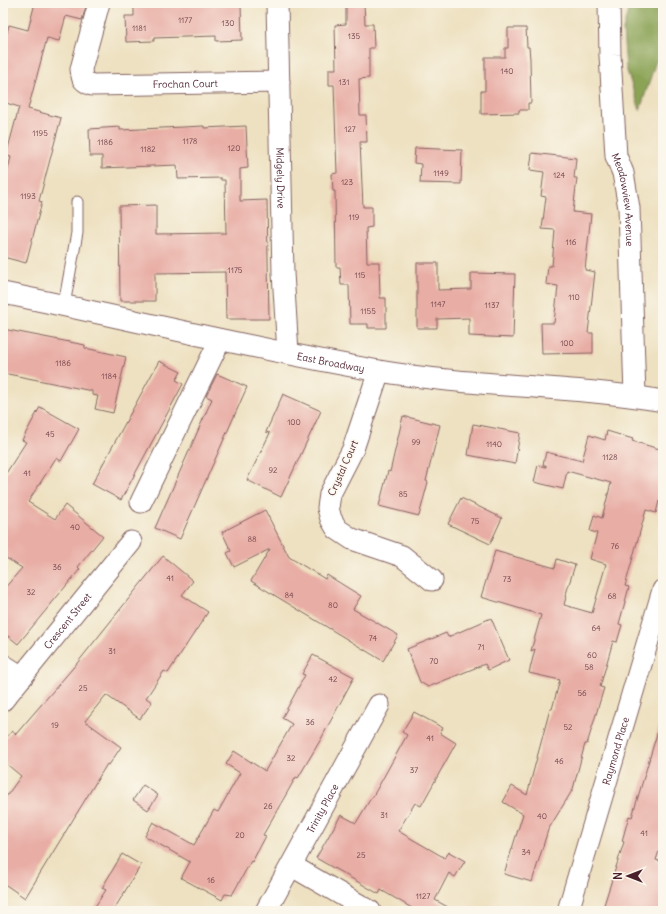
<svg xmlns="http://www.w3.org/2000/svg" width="666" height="914" font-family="Delius,sans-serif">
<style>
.forest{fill:#8aa354;stroke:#6a6140}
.building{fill:#e8ada5}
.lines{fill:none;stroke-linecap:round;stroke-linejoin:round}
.lane-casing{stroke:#836360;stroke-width:13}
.street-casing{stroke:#836360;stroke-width:23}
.lane{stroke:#fff;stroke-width:11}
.street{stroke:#fff;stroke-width:21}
.labels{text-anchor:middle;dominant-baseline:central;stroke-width:3;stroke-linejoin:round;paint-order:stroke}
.number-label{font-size:8px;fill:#72424a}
.street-label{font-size:10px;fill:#4a1f2b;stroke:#fbf7ec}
</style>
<rect width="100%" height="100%" fill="#fbf7ec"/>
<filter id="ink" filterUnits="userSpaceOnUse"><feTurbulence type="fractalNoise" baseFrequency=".025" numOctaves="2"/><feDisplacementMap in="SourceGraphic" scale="8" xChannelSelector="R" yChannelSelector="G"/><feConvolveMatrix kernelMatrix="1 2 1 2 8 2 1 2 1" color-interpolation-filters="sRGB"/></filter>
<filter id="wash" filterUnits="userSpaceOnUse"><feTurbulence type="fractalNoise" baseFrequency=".012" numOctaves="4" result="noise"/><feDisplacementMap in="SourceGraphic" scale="16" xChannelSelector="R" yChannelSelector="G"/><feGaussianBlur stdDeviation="0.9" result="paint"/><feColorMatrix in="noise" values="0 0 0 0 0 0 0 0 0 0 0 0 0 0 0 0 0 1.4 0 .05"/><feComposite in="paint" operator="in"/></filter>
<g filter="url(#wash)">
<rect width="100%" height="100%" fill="#eee1c1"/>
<!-- forest -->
<path class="forest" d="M630,3H663V55L656,61L640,110L626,68L623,30Z"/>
<g id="blocks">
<!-- building -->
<path class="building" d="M35,3H87L82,20L66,16L59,41L47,38L28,109L61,118L39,201L42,202L26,263L3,257V189L11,157L6,156L19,107L3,102V48L9,25L28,30Z
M172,3H234V5H241L242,40L216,41V36L154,38V41L126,42L125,16H134V6L172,4Z
M346,3H364L365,24H373L374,48H369V78L359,79L360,115H366L367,142H360L363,207H372V227L366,228L367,262H379L380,298H386V328H368V324H350L349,285H341L340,267H336L335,191H333L332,174L337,173L334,85H329V69H336L335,25L346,24Z
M508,28H526L527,47H529L530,59L531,103H528V110H519V113L481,114V91H485V57H505V48H508Z
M204,126V128L246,126L248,168L240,169V201L267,200L269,319H226L225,272L155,273V301H120L119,206L156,205V234L226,233L225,180H221V178L178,179L177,165L102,168V156H90L89,129L120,127V130Z
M415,148L462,150L461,184L420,183L421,164L414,163Z
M532,153L576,158L574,178H577L573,212L591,214L585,270L595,272L588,333H593V353L542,354L541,323H554L558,286L546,284L548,266H552L555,230L542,229L546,197L541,196L544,172L530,170Z
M417,263H438V290L471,289V273L515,274L513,338L469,336V318L437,319V328H417Z
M3,329L85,345V348L126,357L113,413L95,409L98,396L92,395V391L3,373Z
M159,361L181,372L176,380L183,384L121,500L92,484Z
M217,374L247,387L180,539L155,528L212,399L206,396Z
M283,394L321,411L281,497L247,480L270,433L266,432Z
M40,407L79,429L61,461L56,458L28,502L55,519L65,505L103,536L78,567L80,569L18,644L3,632V590L22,568L3,556V478L26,442L22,440Z
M403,416L440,425L426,481L428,482L419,516L379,506L388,471L390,472Z
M473,424L520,433L515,464L468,455Z
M607,431L633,439L632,441L663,450V503L659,501L656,513L646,510L625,586L629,587L619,624L622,625L617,642L613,641L600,687L604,688L587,744H585L573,789L548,830L532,882L504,874L523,814L503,802L512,786L527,795L550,709H552L560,680L529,673L535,649L531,651L541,615L481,597L495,551L555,568L557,559L575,565L565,597H566L564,605L592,613L606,564L590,559L597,533L590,531L594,515L602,518L611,483L567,471L563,489L534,482L538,465L546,467V465H543L546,452L582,461L589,435L605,440Z
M461,498L502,518L490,544L448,524Z
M265,510L289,557L325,579L327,575L361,596L353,609L398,635L383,661L251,581L270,549L234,567L227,553L231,551L222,532Z
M163,556L193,581L182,595L208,612L168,673L164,671L146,698L152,702L140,719L106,695L85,721L121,747L109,765L107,764L25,898L3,883V801L21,776L3,761V741L12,731L16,734L78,662Z
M491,618L509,660L488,670L485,664L428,687L420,682L407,649L446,633L448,637Z
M313,655L354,677L321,739L298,778L296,777L263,835L266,836L252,862L251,861L232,895L225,894L222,900L181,878L190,862L145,836L153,822L194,845L214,810L218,812L240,773L226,764L234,751L265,771L292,724L282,718L305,675L302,674Z
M414,712L443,728L440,733L456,743L421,806L415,803L398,831L445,858L449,852L465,861L455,877L449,873L435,900L455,911H417L381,890L379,894L316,858L341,815L356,823L371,798H372L407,735L402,732Z
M659,727L663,728V839L656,860L663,862V911H602L624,842L622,841L629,816L632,817Z
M143,785L158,795L148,810L133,800Z
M122,854L141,865L113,911H92L106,890L102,888Z"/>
</g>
</g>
<g filter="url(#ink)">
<use href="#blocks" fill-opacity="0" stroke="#836360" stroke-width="1"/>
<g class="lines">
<!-- lane casing -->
<g class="lane-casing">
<path id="lane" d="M64,305L77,233V202"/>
</g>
<!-- street casing -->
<g class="street-casing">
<g id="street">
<path id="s1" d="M99,3L81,69C82,79 82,81 92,85L279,82"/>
<path id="s2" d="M277,3L283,273L288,353"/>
<path id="s3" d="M609,3L610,55L616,156L623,173L629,208L635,396"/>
<path id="s4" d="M3,293C128,318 253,349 379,371C473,387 569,385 663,401"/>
<path d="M379,371L353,449L330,494L328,508L331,519L337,529L352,539L402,556L432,580"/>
<path d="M141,502L220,340"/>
<path d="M3,665L22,677"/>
<path id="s5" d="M3,700L131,542"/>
<path d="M292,866L370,911"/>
<path id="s6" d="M266,911L379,705"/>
<path id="s7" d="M568,911L663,590"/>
</g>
</g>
<!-- lane -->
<use href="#lane" class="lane"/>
<!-- street -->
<use href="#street" class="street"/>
</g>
</g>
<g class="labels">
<!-- number labels -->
<g class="number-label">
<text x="185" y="20">1177</text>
<text x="228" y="23">130</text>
<text x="139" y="28">1181</text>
<text x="354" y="36">135</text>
<text x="507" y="71">140</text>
<text x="344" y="82">131</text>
<text x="350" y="129">127</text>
<text x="40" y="133">1195</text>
<text x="190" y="141">1178</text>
<text x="105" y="142">1186</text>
<text x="234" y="148">120</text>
<text x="148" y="149">1182</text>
<text x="441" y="173">1149</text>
<text x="559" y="175">124</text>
<text x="347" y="182">123</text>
<text x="28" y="196">1193</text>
<text x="354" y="217">119</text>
<text x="571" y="242">116</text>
<text x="235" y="270">1175</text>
<text x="360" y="275">115</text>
<text x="574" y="297">110</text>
<text x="438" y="304">1147</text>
<text x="492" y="305">1137</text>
<text x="368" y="311">1155</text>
<text x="567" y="343">100</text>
<text x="63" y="363">1186</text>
<text x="109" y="376">1184</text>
<text x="294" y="422">100</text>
<text x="50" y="434">45</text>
<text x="416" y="442">99</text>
<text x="494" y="444">1140</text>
<text x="610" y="457">1128</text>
<text x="273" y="470">92</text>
<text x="27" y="473">41</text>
<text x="403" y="494">85</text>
<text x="475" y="521">75</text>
<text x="75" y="527">40</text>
<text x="252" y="539">88</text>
<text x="615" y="546">76</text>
<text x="57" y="567">36</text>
<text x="170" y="578">41</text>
<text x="507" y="579">73</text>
<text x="31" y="592">32</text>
<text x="289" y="595">84</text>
<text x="612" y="596">68</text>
<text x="333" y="605">80</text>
<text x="596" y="628">64</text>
<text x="373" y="638">74</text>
<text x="481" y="647">71</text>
<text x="112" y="651">31</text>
<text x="592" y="655">60</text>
<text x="434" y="661">70</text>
<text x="589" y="667">58</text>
<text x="333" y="679">42</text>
<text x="83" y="688">25</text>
<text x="582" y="693">56</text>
<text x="310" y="722">36</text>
<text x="55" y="725">19</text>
<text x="568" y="727">52</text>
<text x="430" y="738">41</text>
<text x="291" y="758">32</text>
<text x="559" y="761">46</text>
<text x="414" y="770">37</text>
<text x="268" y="806">26</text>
<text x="384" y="815">31</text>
<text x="542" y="816">40</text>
<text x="644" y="833">41</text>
<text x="240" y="835">20</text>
<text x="526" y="852">34</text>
<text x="361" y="855">25</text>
<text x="211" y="880">16</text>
<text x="423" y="896">1127</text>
</g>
<!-- street labels -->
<g class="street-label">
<text stroke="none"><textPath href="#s1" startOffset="183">Frochan Court</textPath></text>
<text stroke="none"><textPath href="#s2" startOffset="175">Midgely Drive</textPath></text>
<text stroke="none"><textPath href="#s3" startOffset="198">Meadowview Avenue</textPath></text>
<text stroke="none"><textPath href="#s4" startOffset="335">East Broadway</textPath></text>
<text transform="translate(343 468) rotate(-66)">Crystal Court</text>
<text stroke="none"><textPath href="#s5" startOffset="102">Crescent Street</textPath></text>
<text stroke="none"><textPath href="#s7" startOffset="167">Raymond Place</textPath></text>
<text stroke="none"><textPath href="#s6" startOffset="117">Trinity Place</textPath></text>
</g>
</g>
<!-- margin -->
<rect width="666" height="914" fill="none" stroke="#fbf7ec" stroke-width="16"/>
<!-- north arrow -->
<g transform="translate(628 876) rotate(270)" stroke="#fbf7ec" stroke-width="3" paint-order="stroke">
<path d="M0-3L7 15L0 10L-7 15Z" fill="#4a1f2b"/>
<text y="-6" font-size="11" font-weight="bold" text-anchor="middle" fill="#4a1f2b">N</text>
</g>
</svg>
